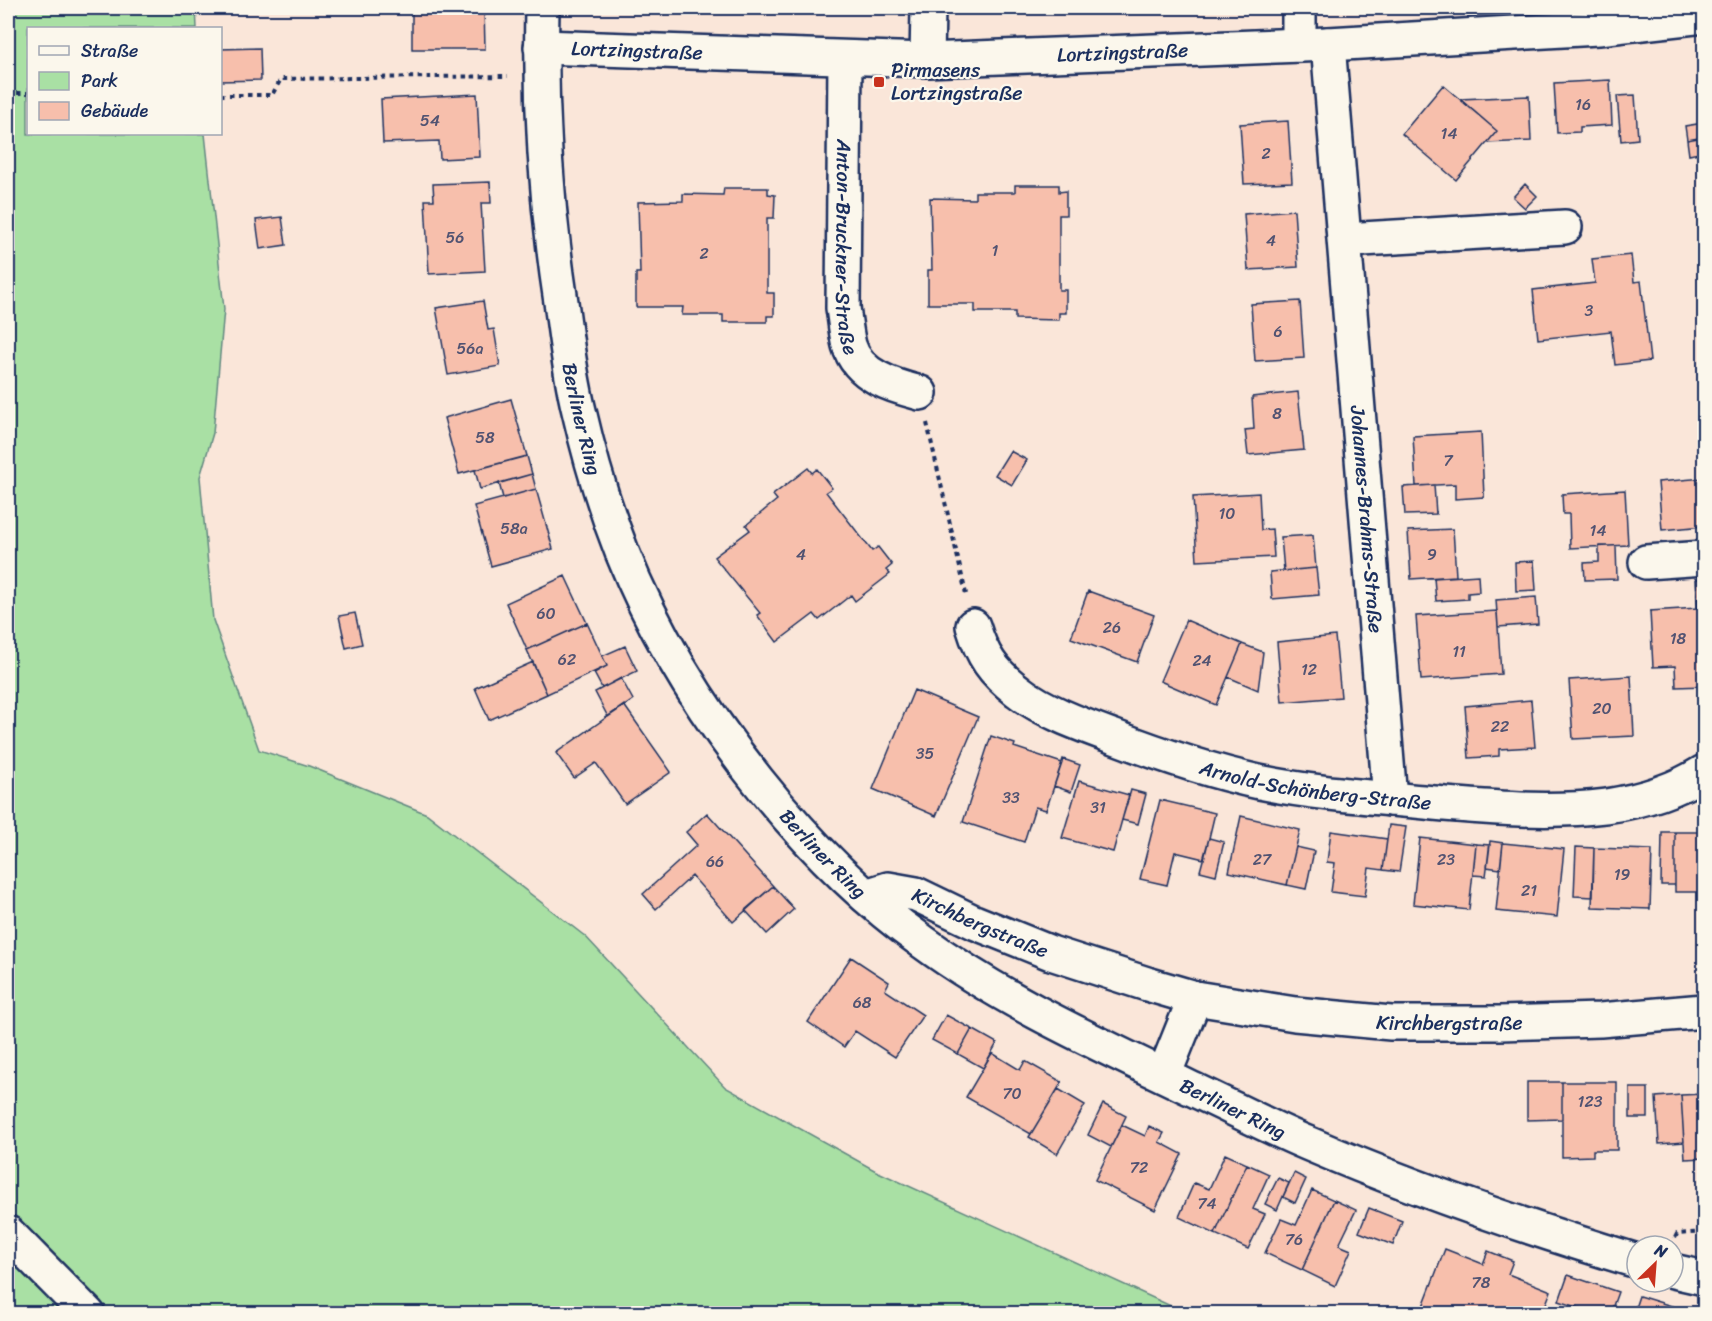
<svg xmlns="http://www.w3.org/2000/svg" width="1712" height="1321" font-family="Sriracha,sans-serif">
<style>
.green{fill:#a9e0a4;stroke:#628881;stroke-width:1.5}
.building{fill:#f7bfac;stroke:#1b2f5e;stroke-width:1.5}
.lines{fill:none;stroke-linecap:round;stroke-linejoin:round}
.minor-casing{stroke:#1b2f5e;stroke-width:38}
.path{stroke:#1b2f5e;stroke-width:4;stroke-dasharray:4.5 4.5;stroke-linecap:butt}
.minor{stroke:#fbf7ec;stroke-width:33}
.poi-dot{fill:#c8321e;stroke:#fbf7ec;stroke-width:2}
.labels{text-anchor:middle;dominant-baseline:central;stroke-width:4.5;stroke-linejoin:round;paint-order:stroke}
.number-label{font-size:16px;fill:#525372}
.street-label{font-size:20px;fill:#1b2f5e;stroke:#fbf7ec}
.poi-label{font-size:20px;fill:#1b2f5e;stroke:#fbf7ec;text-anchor:start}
</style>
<rect width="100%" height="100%" fill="#fae6d9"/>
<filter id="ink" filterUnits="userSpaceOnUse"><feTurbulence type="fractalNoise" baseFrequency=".0167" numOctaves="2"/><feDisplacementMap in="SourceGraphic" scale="12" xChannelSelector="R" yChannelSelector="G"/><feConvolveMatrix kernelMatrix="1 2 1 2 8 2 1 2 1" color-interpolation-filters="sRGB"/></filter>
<g filter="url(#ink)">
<!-- green -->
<path class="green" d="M8,8H196L197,28H28V134H205L224,309L213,433L200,477L213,620L259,750L309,766L427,814L586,937L725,1087L876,1171L1186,1313H8Z"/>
<!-- building -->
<path class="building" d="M412,8H484L485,49H412Z
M260,48L261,80L220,81V49Z
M1610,80L1612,125L1580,127V132L1557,133L1554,83Z
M1443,85L1497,131L1456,180L1402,134Z
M477,94L480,157L440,159L439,141L383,143L381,99Z
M1635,95L1638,139L1621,141L1617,96Z
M1529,96L1531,141L1487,143L1497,131L1460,99Z
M1288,121L1292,182L1244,184L1240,124Z
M1704,123V137L1687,140L1685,126Z
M1704,137V152L1689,155L1687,140Z
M490,182L491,203H481L485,271L429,274L425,200H434L433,184Z
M1525,184L1537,196L1525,208L1513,197Z
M1015,185H1059V192L1066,191V215H1059V290H1066V313H1059V320L1015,319V312H975V304H928V270H932L930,198L975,199V192H1015Z
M724,188H768V194L775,195L774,218H767V293H774V316H767V322H723V315H682L683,307H636V273H640L638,202L683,201V194L723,195Z
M1294,210L1298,267L1248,270L1244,214Z
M282,217L286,245L260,249L256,220Z
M1631,255L1634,282L1641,281L1650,361L1615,365L1611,331L1538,339L1533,290L1595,283L1592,259Z
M483,301L488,330L494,329L500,366L448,375L436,308Z
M1300,301L1304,358L1255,361L1251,304Z
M1298,392L1304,450L1248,455L1245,430L1254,429L1252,397Z
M511,399L527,456L459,474L444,418Z
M1481,432L1484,497L1455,499V484L1416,486L1413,436Z
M1010,451L1027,460L1012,485L995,475Z
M527,456L532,474L480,489L475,470Z
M808,468L812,473L817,469L832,488L826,492L872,551L878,547L892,565L886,570L890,574L855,601L851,595L819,620L814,614L777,642L757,615L760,613L714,557L750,530L746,525L777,500L773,495Z
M532,474L536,489L503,498L499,483Z
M1704,478V526L1662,530L1658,482Z
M1434,485L1436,514L1405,515L1403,487Z
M536,489L553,549L491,566L474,506Z
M1625,490L1628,545L1570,548L1569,514H1563L1562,494Z
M1259,493L1261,530L1272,529L1274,557L1197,561L1193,497Z
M1453,529L1456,576L1411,579L1408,531Z
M1313,535L1316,568L1284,571L1281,537Z
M1599,546H1616L1617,579L1585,580L1584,563L1599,562Z
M1534,561L1536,590L1516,591L1515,562Z
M1316,568L1319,595L1272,599L1270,572Z
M1478,575L1479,592L1468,593V599L1436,601L1434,578Z
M565,576L587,623L527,650L506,603Z
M1696,579H1704V608H1698Z
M1088,591L1154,615L1137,662L1071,638Z
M1536,597L1538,624L1498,627L1496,600Z
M1698,608H1704V686L1676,687L1675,666L1653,667L1650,611Z
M1497,611L1501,674L1421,680L1416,616Z
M355,613L362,644L346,648L339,616Z
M1186,620L1242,644L1216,705L1160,681Z
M587,623L607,666L547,694L527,650Z
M1335,636L1341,697L1282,702L1277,642Z
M1242,644L1263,652L1258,690L1228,677Z
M625,646L637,671L602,688L594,673L607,666L602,656Z
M533,662L547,694L489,720L475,688Z
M1631,676L1634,736L1573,739L1569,680Z
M621,678L633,700L608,717L595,692Z
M914,690L978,717L936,816L873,789Z
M1531,700L1535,747L1499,749V756L1469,758L1465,706Z
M624,705L671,772L625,804L596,763L574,778L556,753Z
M991,736L1015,744L1014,747L1062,763L1046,810L1035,807L1024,842L963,822Z
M1063,759L1080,765L1071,792L1054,786Z
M1079,781L1129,795L1113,852L1062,838Z
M1131,790L1146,794L1138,824L1122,820Z
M1160,800L1215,813L1204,859L1175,852L1167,885L1140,879Z
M707,813L773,886L733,922L692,876L656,909L643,894L697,845L686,832Z
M1241,816L1300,830L1287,885L1229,872Z
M1389,825L1406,827L1399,872L1383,870Z
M1331,831L1387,839L1383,870L1369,868L1365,896L1331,892L1335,863L1327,862Z
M1662,832H1675V885H1661Z
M1675,832H1704V892H1675Z
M1209,838L1224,842L1216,875L1200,871Z
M1420,838L1476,844L1469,910L1413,904Z
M1490,841L1503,843L1500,869L1487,867Z
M1503,843L1564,849L1557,917L1496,911Z
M1476,844L1490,845L1486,876L1473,875Z
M1296,847L1314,851L1306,889L1287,885Z
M1576,847L1594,848L1593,897L1574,896Z
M1594,848L1652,850L1650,909L1592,907Z
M773,886L794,909L767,934L745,910Z
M851,957L889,982L885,990L923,1015L895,1057L855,1031L844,1047L808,1022Z
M946,1015L972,1029L958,1054L932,1040Z
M972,1029L997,1043L983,1068L958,1054Z
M992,1053L1020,1070L1025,1061L1062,1082L1031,1134L966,1097Z
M1527,1082H1562V1119L1527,1120Z
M1562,1082H1617V1150H1593V1156L1562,1157Z
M1630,1088H1648V1118H1630Z
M1058,1089L1085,1105L1057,1154L1029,1137Z
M1704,1094V1158L1685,1159L1681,1095Z
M1681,1095L1684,1142L1659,1144L1656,1097Z
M1103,1104L1126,1116L1111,1147L1088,1135Z
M1122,1125L1145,1136L1149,1126L1164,1133L1159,1142L1182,1154L1155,1210L1095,1180Z
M1225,1154L1247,1164L1215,1234L1179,1217L1194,1183L1209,1189Z
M1247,1164L1269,1174L1253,1209L1265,1214L1248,1249L1215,1234Z
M1294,1173L1306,1179L1295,1203L1283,1197Z
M1278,1178L1289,1183L1277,1210L1265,1204Z
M1312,1190L1334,1200L1302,1270L1265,1253L1281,1219L1296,1225Z
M1334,1200L1356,1210L1339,1245L1351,1250L1335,1286L1302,1270Z
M1369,1208L1402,1221L1393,1245L1359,1232Z
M1445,1249L1483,1264L1488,1251L1513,1261L1508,1274L1551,1291L1542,1314H1420Z
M1568,1275L1618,1292L1610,1314H1598L1559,1301Z
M1639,1296L1688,1311L1687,1314H1633Z"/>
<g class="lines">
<!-- minor casing -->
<g class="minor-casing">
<g id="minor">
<path id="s1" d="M542,8C540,107 546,204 561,302C566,338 570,375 579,411C590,459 604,506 622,552C655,635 703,712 758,781C806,841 861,898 923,942C1005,1002 1099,1044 1190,1088C1229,1106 1267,1126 1307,1143C1414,1189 1525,1227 1637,1261"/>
<path d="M1299,8V45"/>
<path id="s2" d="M1328,44L1390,799"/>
<path id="s3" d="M541,47L927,60L1328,44L1598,28L1704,16"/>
<path id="s4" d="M845,58L843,308C845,320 846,333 849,345C858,376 893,386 920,393"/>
<path d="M927,60L928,8"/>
<path d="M1345,240L1565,227"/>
<path d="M1646,562L1704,558"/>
<path id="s5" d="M973,626C982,656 993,672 1018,691C1043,711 1082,725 1112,736C1159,754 1209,771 1259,782C1317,794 1376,797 1434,803C1491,808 1550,813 1606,806C1640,801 1676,790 1704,772"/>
<path id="s6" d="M866,896L888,889L916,894L974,922L1051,953L1147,984L1195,998L1295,1014L1391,1023H1500L1600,1020L1704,1011"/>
<path d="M1164,1075L1195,998"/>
<path d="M8,1233L88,1314"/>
<path d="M1673,1271L1704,1278"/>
</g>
</g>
<!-- path -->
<path class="path" d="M8,93H28
M220,95H272L281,79L508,76
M927,423L966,594
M1675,1238L1677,1234L1704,1232"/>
<!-- minor -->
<use href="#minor" class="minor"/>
</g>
</g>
<!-- markers -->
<rect class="poi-dot" x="873" y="76" width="12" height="12" rx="3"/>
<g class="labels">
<!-- number labels -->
<g class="number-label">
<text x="1583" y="104">16</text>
<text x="430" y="120">54</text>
<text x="1449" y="133">14</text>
<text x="1266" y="153">2</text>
<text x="455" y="237">56</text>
<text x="1271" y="240">4</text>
<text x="995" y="250">1</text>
<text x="704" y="253">2</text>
<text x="1589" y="310">3</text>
<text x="1278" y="331">6</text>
<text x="470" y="348">56a</text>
<text x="1277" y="413">8</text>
<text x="485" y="437">58</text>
<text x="1448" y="460">7</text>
<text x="1227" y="513">10</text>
<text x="514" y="528">58a</text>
<text x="1598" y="530">14</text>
<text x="801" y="554">4</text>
<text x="1432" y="554">9</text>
<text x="546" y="613">60</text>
<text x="1112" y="627">26</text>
<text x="1678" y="638">18</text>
<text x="1459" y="651">11</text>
<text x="567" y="659">62</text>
<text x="1202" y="660">24</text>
<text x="1309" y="669">12</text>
<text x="1602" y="708">20</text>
<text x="1500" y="726">22</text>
<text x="925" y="753">35</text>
<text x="1011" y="797">33</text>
<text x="1098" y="807">31</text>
<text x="1262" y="859">27</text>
<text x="1446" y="859">23</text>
<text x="715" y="861">66</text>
<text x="1622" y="874">19</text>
<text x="1529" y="890">21</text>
<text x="862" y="1002">68</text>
<text x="1012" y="1093">70</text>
<text x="1590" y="1101">123</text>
<text x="1139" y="1167">72</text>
<text x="1207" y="1203">74</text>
<text x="1294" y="1239">76</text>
<text x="1481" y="1282">78</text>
</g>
<!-- street labels -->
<g class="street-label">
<text stroke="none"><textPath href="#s3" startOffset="96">Lortzingstraße</textPath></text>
<text stroke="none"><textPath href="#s3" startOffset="582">Lortzingstraße</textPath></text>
<text stroke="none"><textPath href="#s4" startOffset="189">Anton-Bruckner-Straße</textPath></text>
<text stroke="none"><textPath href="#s1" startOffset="414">Berliner Ring</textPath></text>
<text stroke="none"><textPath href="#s2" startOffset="477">Johannes-Brahms-Straße</textPath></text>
<text stroke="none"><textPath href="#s5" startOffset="396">Arnold-Schönberg-Straße</textPath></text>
<text stroke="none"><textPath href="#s1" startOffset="918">Berliner Ring</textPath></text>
<text stroke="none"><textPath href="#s6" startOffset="122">Kirchbergstraße</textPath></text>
<text stroke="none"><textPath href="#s6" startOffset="606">Kirchbergstraße</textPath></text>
<text stroke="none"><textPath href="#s1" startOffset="1404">Berliner Ring</textPath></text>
</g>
<!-- poi labels -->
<g class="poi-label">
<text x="891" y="70">Pirmasens<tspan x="891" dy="23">Lortzingstraße</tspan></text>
</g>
</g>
<!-- margin -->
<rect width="1712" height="1321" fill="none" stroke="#fbf7ec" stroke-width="30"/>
<rect x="15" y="15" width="1682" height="1291" fill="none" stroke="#1b2f5e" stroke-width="2" filter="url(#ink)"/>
<!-- legend -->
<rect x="27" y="27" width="195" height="108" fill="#fbf7ec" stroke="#a1a7b3" stroke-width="1.5"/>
<rect x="39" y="46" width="30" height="9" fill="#fbf7ec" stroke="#a1a7b3" stroke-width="1.5"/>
<text x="81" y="57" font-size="18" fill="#1b2f5e">Straße</text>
<rect x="39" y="72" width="30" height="18" fill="#a9e0a4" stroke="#a1a7b3" stroke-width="1.5"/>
<text x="81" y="87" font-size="18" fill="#1b2f5e">Park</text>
<rect x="39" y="102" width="30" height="18" fill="#f7bfac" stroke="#a1a7b3" stroke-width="1.5"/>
<text x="81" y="117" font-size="18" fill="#1b2f5e">Gebäude</text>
<!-- north arrow -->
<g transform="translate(1655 1264) rotate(25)"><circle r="28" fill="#fbf7ec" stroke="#a1a7b3" stroke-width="1.5"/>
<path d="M0-4.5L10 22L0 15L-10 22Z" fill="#c8321e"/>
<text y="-9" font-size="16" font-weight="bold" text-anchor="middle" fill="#1b2f5e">N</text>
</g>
</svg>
